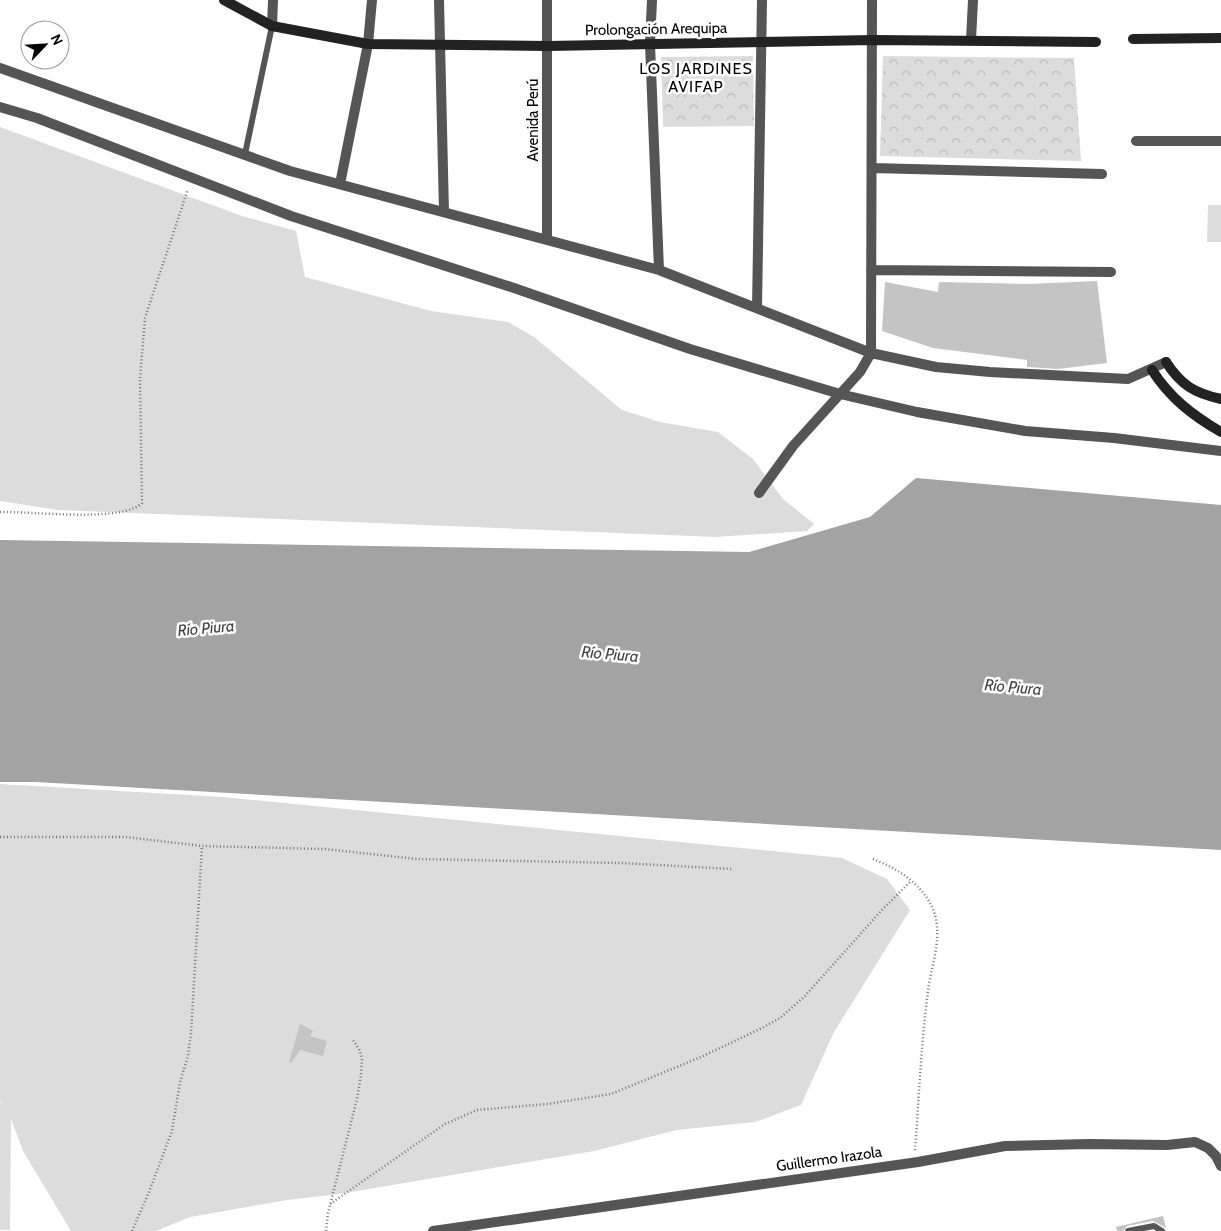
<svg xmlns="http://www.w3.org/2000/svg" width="1221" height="1231" font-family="Cabin,sans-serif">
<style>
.grass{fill:#dcdcdc}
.forest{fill:url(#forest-crowns)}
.water{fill:#a3a3a3}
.building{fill:#c4c4c4}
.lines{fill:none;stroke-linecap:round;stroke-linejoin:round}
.path{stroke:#777;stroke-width:2.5;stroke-dasharray:1 2.5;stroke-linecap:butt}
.lane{stroke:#555;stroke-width:6}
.street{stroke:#555;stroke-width:10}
.secondary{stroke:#222;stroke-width:10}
.labels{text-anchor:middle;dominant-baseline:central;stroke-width:5;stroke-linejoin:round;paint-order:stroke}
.street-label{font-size:15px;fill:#000;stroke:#fff}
.neighbourhood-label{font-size:16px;letter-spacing:1px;fill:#000;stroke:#fff}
.water-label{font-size:16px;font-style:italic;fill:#444;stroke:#fff}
</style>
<defs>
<pattern id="forest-crowns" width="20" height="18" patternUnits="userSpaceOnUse" patternTransform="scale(1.25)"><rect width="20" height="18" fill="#dcdcdc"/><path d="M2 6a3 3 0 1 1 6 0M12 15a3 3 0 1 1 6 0" fill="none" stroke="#bbb"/></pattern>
</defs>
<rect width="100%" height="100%" fill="#fff"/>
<!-- grass -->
<path class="grass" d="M0,127L242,216L296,231L305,277L431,311L508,322L534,337L622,410L660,422L718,432L753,459L783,499L814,524L807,531L716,537L58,510L0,501Z
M1208,205H1221V242H1207Z
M0,784L223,797L842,858L887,879L910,910L834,1032L801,1105L755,1122L677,1130L594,1151L339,1194L287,1200L190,1217L156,1231H71L23,1151L11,1119L10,1230H0V1103H1L0,1101Z"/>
<!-- forest -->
<path class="forest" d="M753,56L754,126L663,127L661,57Z
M883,56L1074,58L1081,161L880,156Z"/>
<!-- water -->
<path class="water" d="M916,478L1221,505V850L36,782H0V540L749,552L870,517Z"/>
<!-- building -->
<path class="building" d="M1097,281L1107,363L1058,369L1027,367V360L933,348L882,331L885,282L938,292L939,282L1028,284Z
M300,1024L313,1031L310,1036L327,1041L323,1056L300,1050L291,1063L289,1062Z
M1163,1216L1166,1228L1153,1221L1127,1226L1123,1231H1117L1116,1227Z"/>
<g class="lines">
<!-- path -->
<path class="path" d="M0,512C29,511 123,523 142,503L140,379L145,318L188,189
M0,837H126L202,846L325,849L417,859L621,863L732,869
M873,859C899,869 924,885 934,912C943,938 931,966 928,991C921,1044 919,1098 915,1151
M330,1204L445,1124L477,1110L547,1104L611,1094L701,1057L762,1028L780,1018L805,996L882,910L911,881
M132,1231L149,1192L172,1131L180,1082L188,1056L191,1033L202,846
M326,1231L328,1213L357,1099L361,1075L362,1058L359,1049L353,1040"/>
<!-- lane -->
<path class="lane" d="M245,154L272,26
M1128,1231L1154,1226L1162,1231"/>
<!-- street -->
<path class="street" d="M439,0L444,212
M652,0L650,44L659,270
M272,26L273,0
M971,40L973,0
M0,68L290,171L659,270L871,353L936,367L990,372L1128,379L1166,362
M0,107L37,118L291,216L514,288L690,349L840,394L917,412L1025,431L1114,438L1221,451
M1136,141H1221
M872,168L1102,174
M340,184L368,44L372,0
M547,240V0
M871,270L1111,272
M757,308L762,0
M759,493L793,446L860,372L871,353L872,0
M433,1231L918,1162L1005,1146L1089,1144L1167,1145L1195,1142L1208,1148L1216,1156L1221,1166"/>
<!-- secondary -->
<path class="secondary" d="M224,0L272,26L368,44L548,46L873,40L1096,42
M1133,39L1221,38
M1166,362C1181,385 1194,393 1221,399
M1152,370C1170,398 1192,415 1221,432"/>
</g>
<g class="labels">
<!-- street labels -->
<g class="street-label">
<text transform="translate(656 29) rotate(-1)">Prolongación Arequipa</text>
<text transform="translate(533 120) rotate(-90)">Avenida Perú</text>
<text transform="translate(829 1159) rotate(-8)">Guillermo Irazola</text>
</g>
<!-- neighbourhood labels -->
<g class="neighbourhood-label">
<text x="696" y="68">LOS JARDINES<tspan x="696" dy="18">AVIFAP</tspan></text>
</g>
<!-- water labels -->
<g class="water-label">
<text transform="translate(206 628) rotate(-5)">Río Piura</text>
<text transform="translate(610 654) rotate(5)">Río Piura</text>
<text transform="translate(1013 687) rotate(5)">Río Piura</text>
</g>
</g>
<!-- north arrow -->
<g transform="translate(45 45) rotate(65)"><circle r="24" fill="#ffffff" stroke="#999999"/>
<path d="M0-4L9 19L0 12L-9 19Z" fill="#000000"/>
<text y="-8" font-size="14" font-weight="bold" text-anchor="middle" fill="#000000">N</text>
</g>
</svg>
